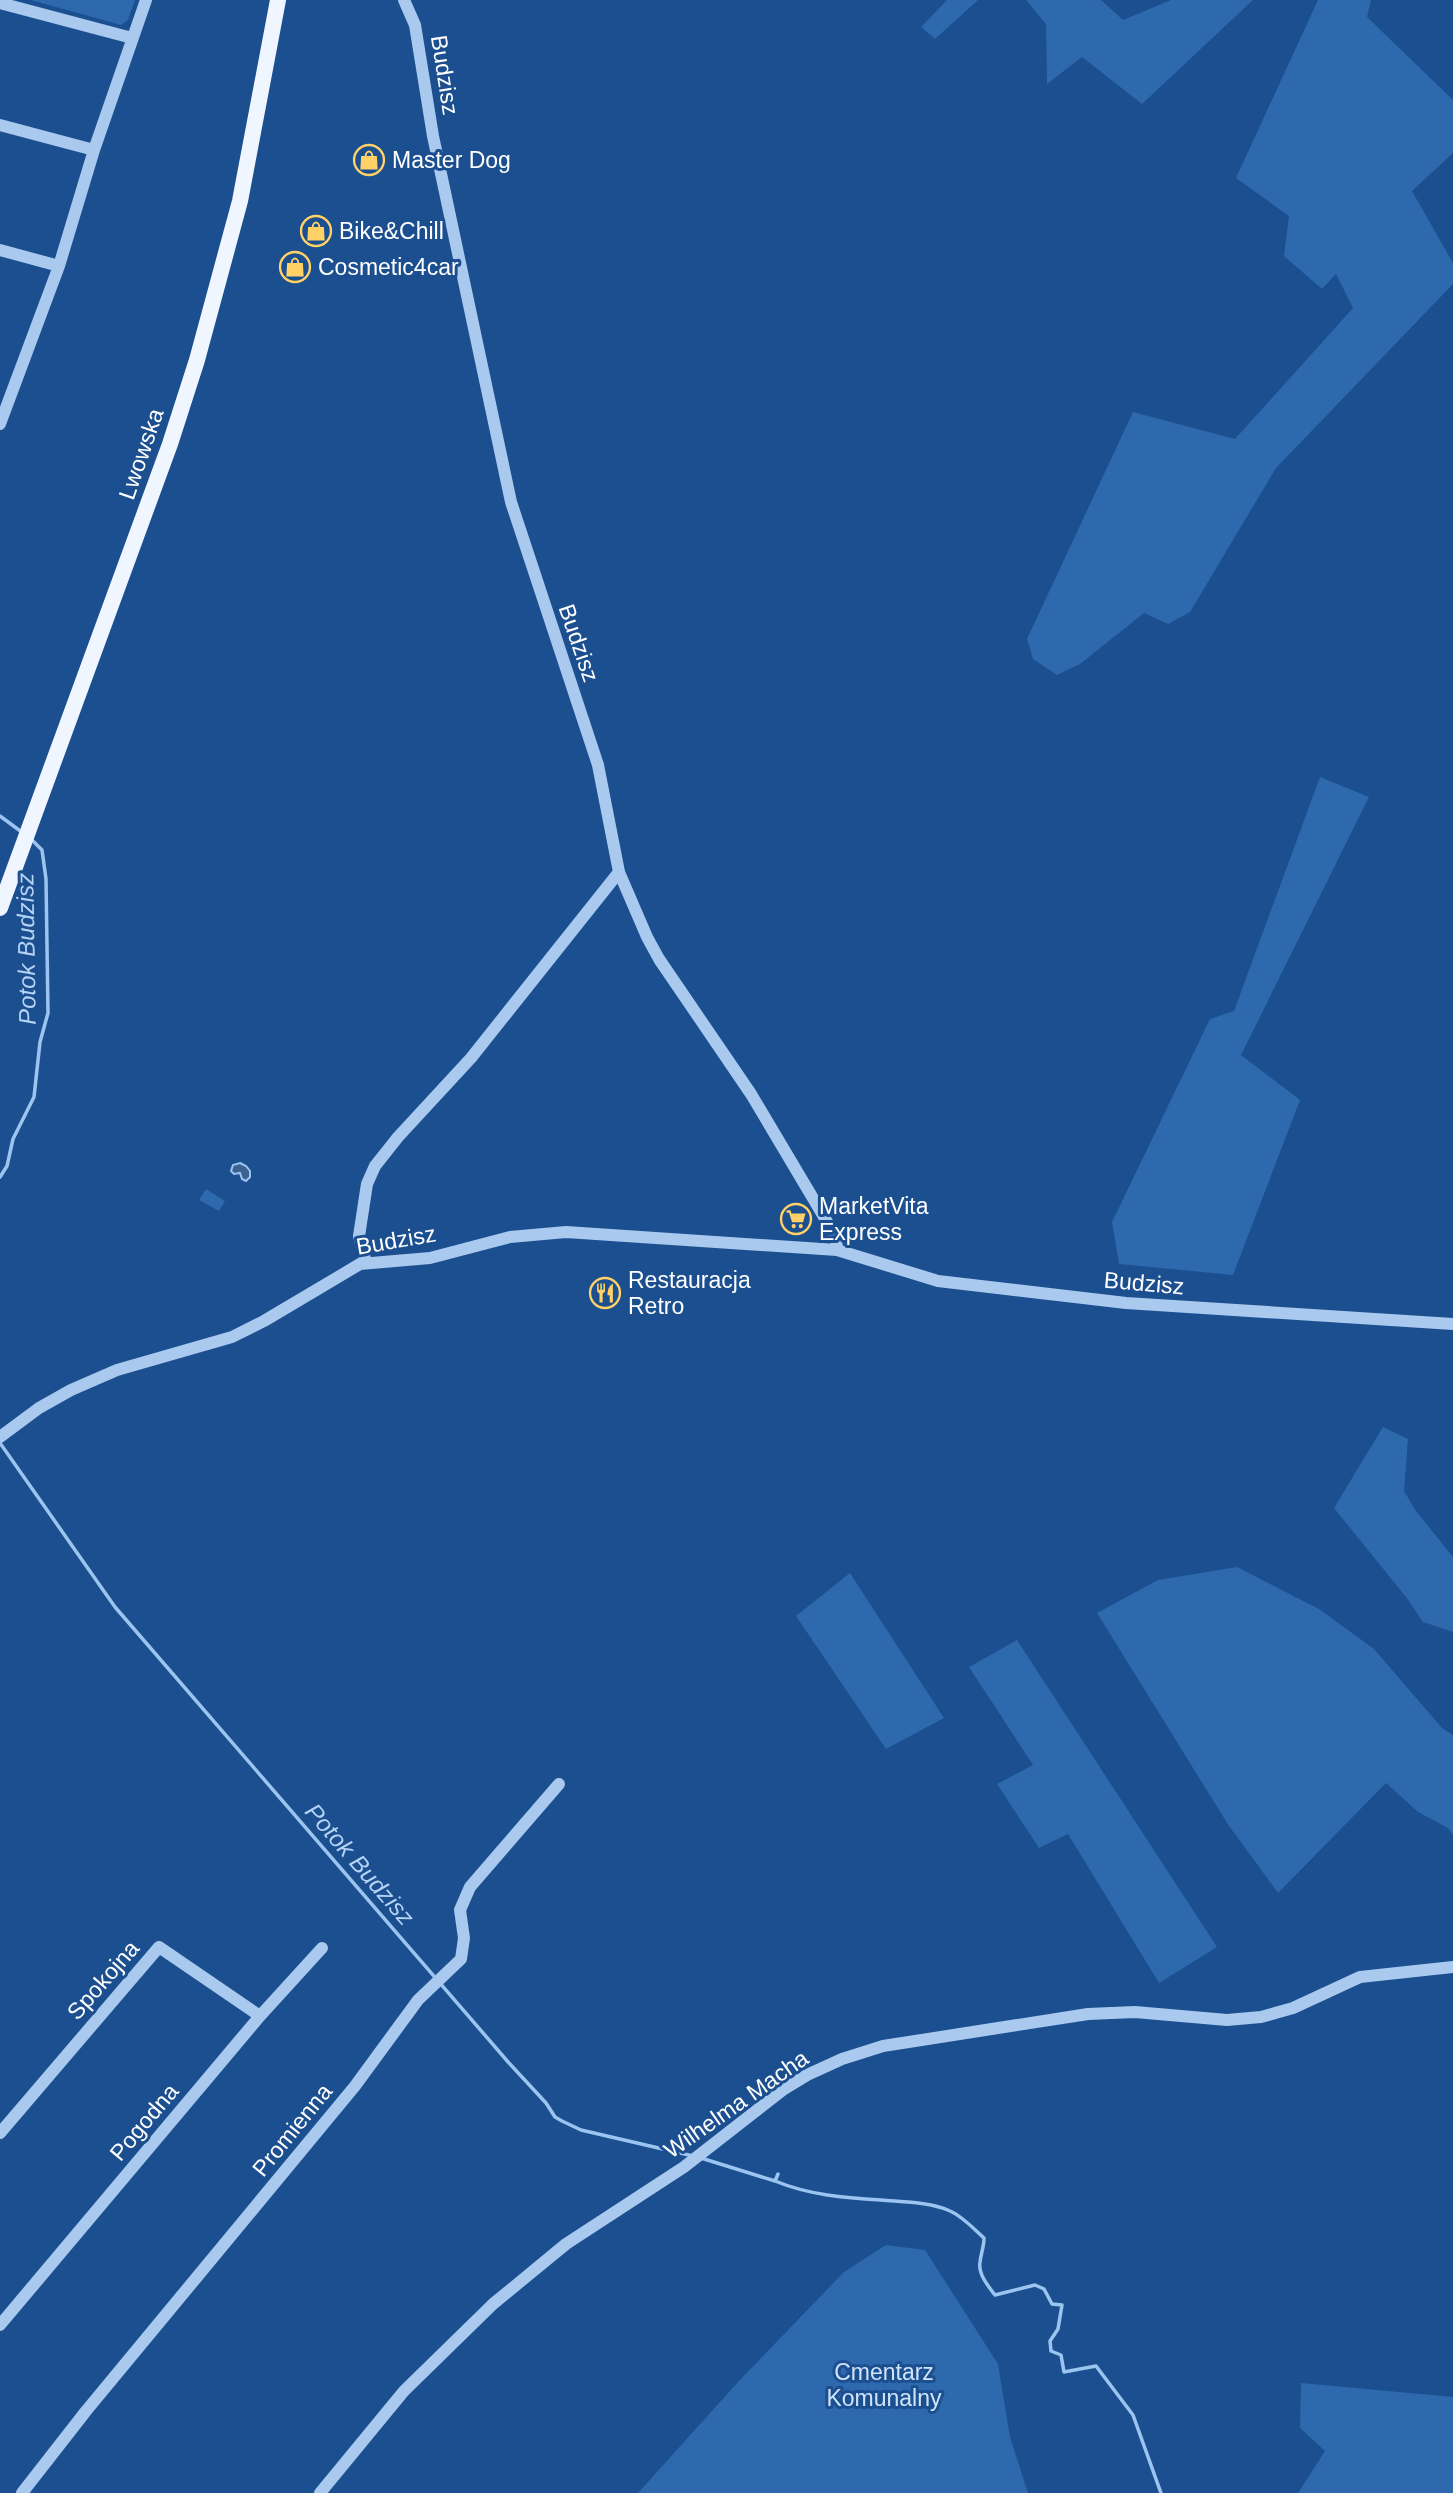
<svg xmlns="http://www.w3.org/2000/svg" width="1453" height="2493" font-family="Helvetica,sans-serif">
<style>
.green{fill:#2e69ad}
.water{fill:#3c6290;stroke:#9cc4f0;stroke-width:2}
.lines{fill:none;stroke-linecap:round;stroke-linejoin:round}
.stream{stroke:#9cc4f0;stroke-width:3.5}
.minor{stroke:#a9c9ee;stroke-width:12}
.major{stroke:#f0f6ff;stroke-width:16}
.labels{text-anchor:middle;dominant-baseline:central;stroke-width:6;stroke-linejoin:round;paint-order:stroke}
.street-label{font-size:23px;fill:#fff;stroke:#1b4f8f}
.poi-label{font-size:23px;fill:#fff;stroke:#1b4f8f;text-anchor:start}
.park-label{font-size:23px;fill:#cfe3fa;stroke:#1b4f8f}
.water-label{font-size:24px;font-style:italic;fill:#b5d3f5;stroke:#1b4f8f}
</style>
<rect width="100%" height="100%" fill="#1b4f8f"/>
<!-- green -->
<path class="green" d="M31,0H135L128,20L121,25Z
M947,0H978L935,39L921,27Z
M1026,0H1101L1123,20L1171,0H1253L1142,104L1082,57L1047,84L1046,24Z
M1318,0H1371L1367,17L1453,100V153L1412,191L1453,263V284L1276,468L1190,612L1168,624L1144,613L1080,664L1057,675L1033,659L1027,639L1133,412L1235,439L1353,308L1336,274L1322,289L1284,256L1289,216L1236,178Z
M1320,777L1369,797L1241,1055L1300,1100L1233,1275L1119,1264L1112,1222L1210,1019L1234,1011Z
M206,1189L225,1201L219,1211L199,1200Z
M1383,1427L1408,1439L1404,1491L1416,1511L1453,1557V1632L1423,1622L1406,1597L1334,1508Z
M1237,1567L1319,1609L1374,1649L1442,1728L1453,1735V1835L1448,1828L1418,1812L1386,1783L1278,1893L1229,1826L1097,1613L1158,1580Z
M850,1573L944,1718L886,1749L796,1616Z
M1017,1640L1217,1947L1159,1983L1068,1834L1039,1848L997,1784L1033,1765L969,1667Z
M886,2245L925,2250L998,2364L1010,2437L1028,2493H638L738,2382L844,2272Z
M1301,2383L1453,2397V2493H1298L1325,2451L1300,2428Z"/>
<!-- water -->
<path class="water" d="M240,1163L246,1166L250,1171V1177L246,1181L242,1179L240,1173L234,1174L231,1171L233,1165Z"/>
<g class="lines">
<!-- stream -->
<path class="stream" d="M0,816L23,833
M0,1177L7,1166L13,1139L34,1097L40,1042L48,1013L46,879L42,850L30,838
M0,1443L115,1607L509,2063L546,2103L555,2117L562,2121L581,2130L693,2156
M701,2158L775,2181L778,2174
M775,2181C809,2195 845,2198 881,2200C903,2202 930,2202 950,2211C962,2216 974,2229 984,2238C984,2247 981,2253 980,2262C978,2274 988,2286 995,2295L1035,2285L1044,2289L1052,2304L1062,2305L1058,2329L1050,2341L1051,2351L1061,2355L1064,2372L1096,2366L1133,2415L1161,2493"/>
<!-- minor -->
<path class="minor" d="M404,0L415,25L433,136L511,502L598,765L619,872L647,937L659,959L751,1094L836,1237L837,1250
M0,3L132,38
M0,125L94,150
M0,250L59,266
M0,424L59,266L94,150L146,0
M366,1263L359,1236L367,1184L375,1166L398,1137L471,1058L619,872
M0,1437L39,1408L71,1390L117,1370L232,1337L264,1321L360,1264L430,1258L510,1237L566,1232L837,1250L938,1281L1126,1303L1453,1324
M0,2133L159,1947L260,2016
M0,2325L260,2016L322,1948
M22,2493L86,2411L355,2086L418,2000L461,1959L464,1938L460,1910L470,1887L559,1784
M320,2493L404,2391L493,2304L566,2244L684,2167L784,2089L807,2075L842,2059L883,2046L1088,2014L1135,2012L1227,2020L1261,2017L1293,2008L1360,1977L1453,1967"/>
<!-- major -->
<path class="major" d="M0,908L170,444L197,360L240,201L278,0"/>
</g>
<!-- icons -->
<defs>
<g id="shop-ring" transform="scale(1.575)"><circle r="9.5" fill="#1b4f8f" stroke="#ffd166" stroke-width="1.5"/><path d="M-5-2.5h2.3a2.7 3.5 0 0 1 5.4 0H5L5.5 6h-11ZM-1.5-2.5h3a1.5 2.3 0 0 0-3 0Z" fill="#ffd166"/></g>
<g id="supermarket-ring" transform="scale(1.575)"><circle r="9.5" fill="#1b4f8f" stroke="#ffd166" stroke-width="1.5"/><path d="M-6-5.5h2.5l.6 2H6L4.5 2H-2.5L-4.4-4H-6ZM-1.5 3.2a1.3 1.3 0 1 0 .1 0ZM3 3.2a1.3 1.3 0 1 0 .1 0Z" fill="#ffd166"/></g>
<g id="restaurant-ring" transform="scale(1.575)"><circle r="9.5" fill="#1b4f8f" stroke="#ffd166" stroke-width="1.5"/><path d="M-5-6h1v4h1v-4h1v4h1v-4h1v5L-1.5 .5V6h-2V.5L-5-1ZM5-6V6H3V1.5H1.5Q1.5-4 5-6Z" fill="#ffd166"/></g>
</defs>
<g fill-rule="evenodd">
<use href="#shop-ring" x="369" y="160"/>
<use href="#shop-ring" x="316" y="231"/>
<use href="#shop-ring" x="295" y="267"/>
<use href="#supermarket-ring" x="796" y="1219"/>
<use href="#restaurant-ring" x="605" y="1293"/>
</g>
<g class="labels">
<!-- street labels -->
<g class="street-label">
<text transform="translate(445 75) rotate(81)">Budzisz</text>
<text transform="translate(141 454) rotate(-71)">Lwowska</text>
<text transform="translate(579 643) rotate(71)">Budzisz</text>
<text transform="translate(396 1240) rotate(-10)">Budzisz</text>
<text transform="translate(1144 1283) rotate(5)">Budzisz</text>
<text transform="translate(103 1980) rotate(-49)">Spokojna</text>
<text transform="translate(736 2104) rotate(-35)">Wilhelma Macha</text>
<text transform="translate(144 2122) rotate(-50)">Pogodna</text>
<text transform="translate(292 2130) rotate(-51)">Promienna</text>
</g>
<!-- poi labels -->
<g class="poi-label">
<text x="392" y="160">Master Dog</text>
<text x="339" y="231">Bike&amp;Chill</text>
<text x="318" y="267">Cosmetic4car</text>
<text x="819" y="1206">MarketVita<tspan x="819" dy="26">Express</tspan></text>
<text x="628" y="1280">Restauracja<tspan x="628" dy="26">Retro</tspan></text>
</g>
<!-- park labels -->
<g class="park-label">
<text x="884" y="2372">Cmentarz<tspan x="884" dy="26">Komunalny</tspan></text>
</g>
<!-- water labels -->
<g class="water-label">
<text transform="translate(26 949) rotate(-91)">Potok Budzisz</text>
<text transform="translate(360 1864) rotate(49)">Potok Budzisz</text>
</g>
</g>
</svg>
